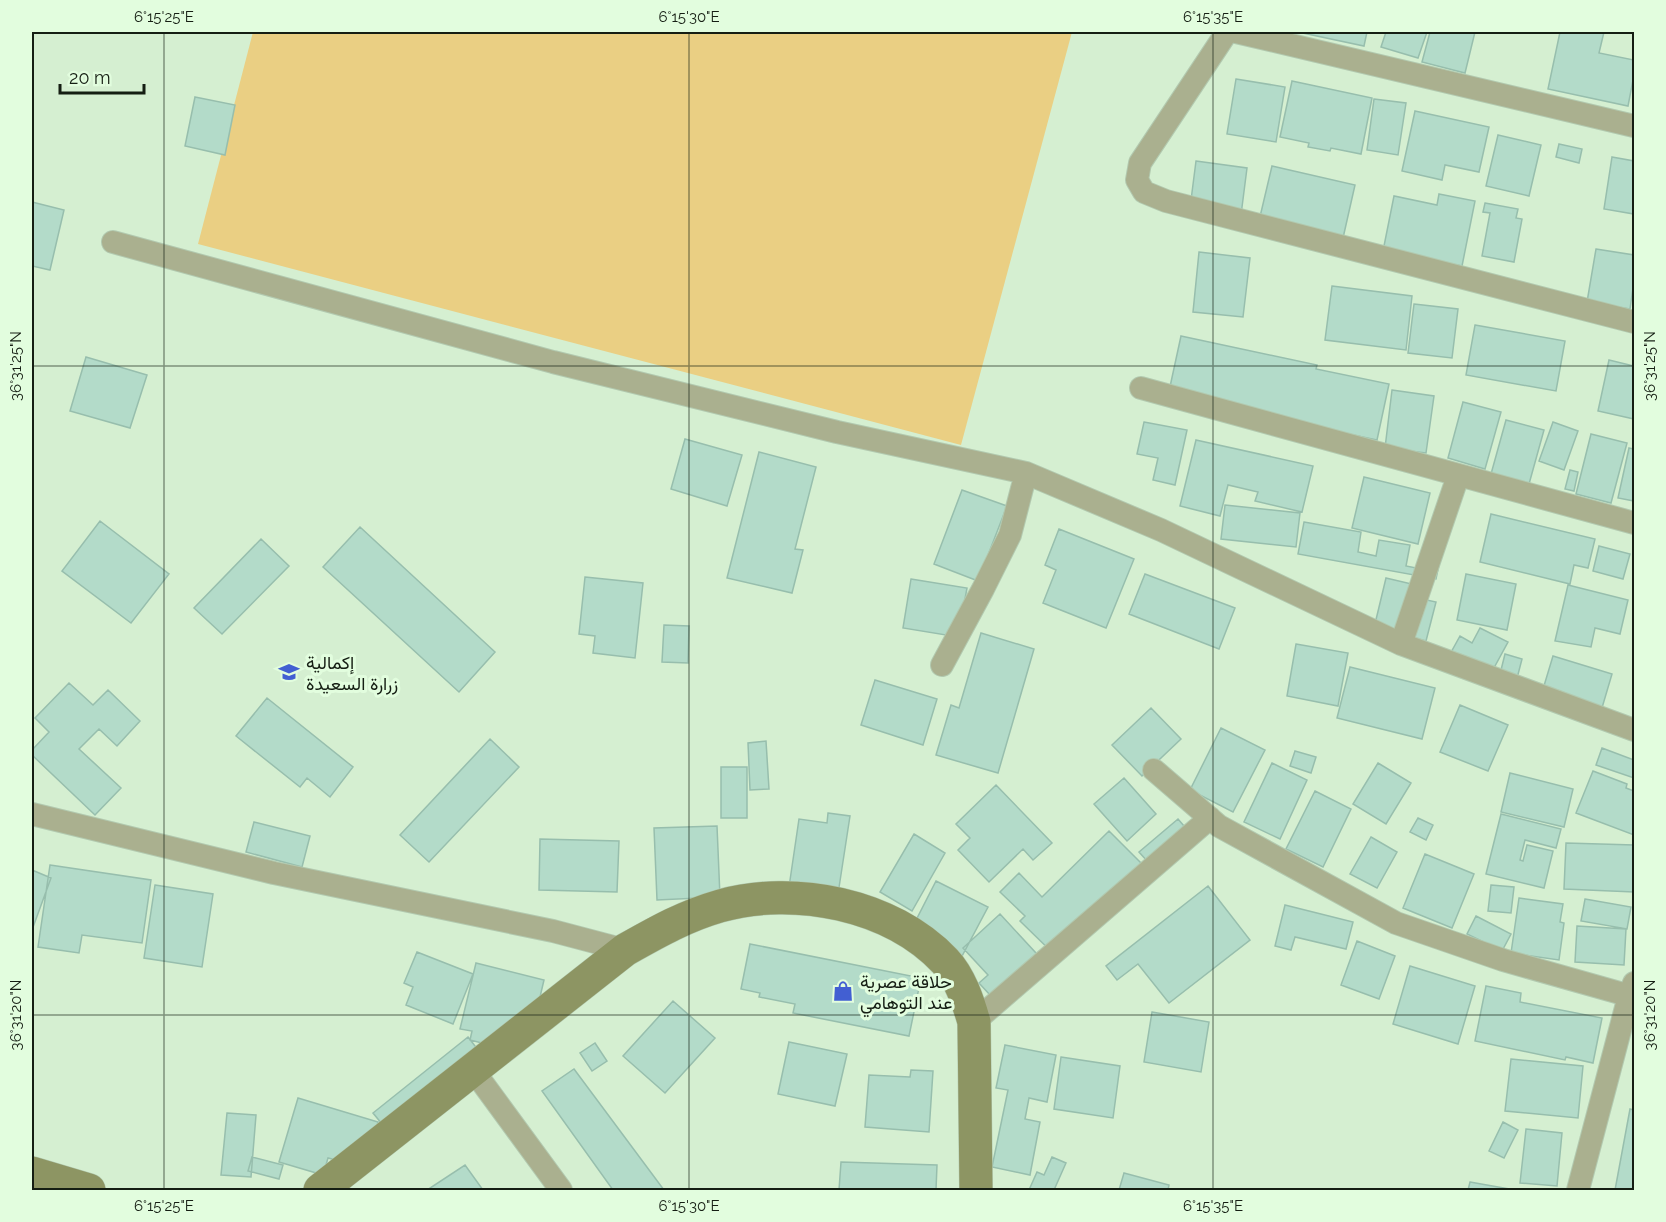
<svg xmlns="http://www.w3.org/2000/svg" width="1666" height="1222" font-family="Raleway,Vazirmatn,sans-serif">
<style>
.green{fill:#eacf83}
.building{fill:#b3dbc9;stroke:#97bead;stroke-width:1.5}
.lines{fill:none;stroke-linecap:round;stroke-linejoin:round}
.minor-casing{stroke:#b2c9af;stroke-width:24}
.secondary-casing{stroke:#b2c9af;stroke-width:34}
.minor{stroke:#aab08f;stroke-width:22}
.secondary{stroke:#8d9563;stroke-width:33}
.ticks{fill:none;stroke:#151e13;stroke-width:1.5;stroke-opacity:0.45}
.labels{text-anchor:middle;dominant-baseline:central;stroke-width:6;stroke-linejoin:round;paint-order:stroke}
.poi-label{font-size:18px;fill:#151e13;stroke:#e2fdde;text-anchor:start}
.neatline{fill:none;stroke:#151e13;stroke-width:2}
.ticks-label{font-size:15px;text-anchor:middle;fill:#151e13}
</style>
<rect width="100%" height="100%" fill="#d5efd1"/>
<!-- green -->
<path class="green" d="M253,32H1072L961,445L198,244Z"/>
<!-- building -->
<path class="building" d="M1298,32H1367L1364,46Z
M1386,32H1427L1418,58L1381,47Z
M1430,32H1475L1465,73L1422,62Z
M1560,32H1604L1599,53L1634,60V75L1628,106L1548,89Z
M1236,79L1285,87L1276,142L1227,134Z
M1292,81L1372,98L1361,154L1331,148L1330,151L1308,147L1309,143L1280,137Z
M195,97L235,105L225,155L185,146Z
M1374,99L1406,103L1398,155L1367,150Z
M1415,111L1489,127L1479,172L1445,165L1442,180L1402,171Z
M1498,135L1541,145L1529,196L1486,186Z
M1559,144L1582,149L1579,163L1556,157Z
M1612,157L1634,161V214L1604,209Z
M1196,161L1247,168L1241,215L1190,208Z
M1272,166L1355,185L1343,238L1259,221Z
M1439,194L1475,201L1462,266L1383,251L1394,196L1437,205Z
M32,202L64,210L50,270L32,266Z
M1485,203L1518,209L1516,218L1522,219L1514,262L1482,256L1490,213L1483,212Z
M1596,249L1634,255V281L1630,309L1587,302Z
M1199,252L1250,258L1243,317L1193,312Z
M1332,286L1412,296L1406,350L1325,340Z
M1414,304L1458,309L1452,358L1408,353Z
M1475,325L1565,341L1556,391L1466,375Z
M1181,336L1317,365L1316,369L1389,384L1377,440L1168,396Z
M86,357L147,375L130,428L70,411Z
M1609,360L1634,366V419L1598,411Z
M1392,390L1434,396L1426,453L1385,448Z
M1463,402L1501,412L1485,469L1448,458Z
M1506,420L1544,430L1529,484L1491,474Z
M1144,422L1187,430L1175,485L1153,480L1158,458L1137,454Z
M1553,422L1578,431L1564,470L1539,461Z
M1591,434L1627,443L1611,503L1576,494Z
M685,439L742,455L727,506L671,489Z
M1196,440L1313,466L1302,512L1255,501L1258,492L1228,485L1220,516L1180,506Z
M1629,448L1634,449V501L1618,498Z
M759,452L816,467L795,549L803,550L792,593L727,578Z
M1570,470L1578,472L1574,491L1565,489Z
M1364,477L1430,493L1418,544L1352,528Z
M962,490L1007,506L978,581L934,564Z
M1225,505L1300,513L1296,547L1221,539Z
M1491,514L1595,539L1588,568L1574,565L1570,584L1480,562Z
M100,521L169,574L131,623L62,571Z
M1304,522L1361,532L1358,552L1376,556L1379,540L1410,545L1406,566L1421,569L1441,555L1436,579L1298,554Z
M360,527L495,652L459,692L323,567Z
M1059,529L1134,559L1106,628L1043,603L1056,570L1045,565Z
M261,539L289,566L222,634L194,608Z
M1599,546L1630,554L1623,579L1593,571Z
M1145,574L1235,608L1219,649L1129,614Z
M1466,574L1516,584L1507,630L1457,620Z
M585,577L643,583L635,658L593,653L595,636L579,634Z
M1386,578L1416,585L1413,597L1436,602L1426,641L1374,628Z
M911,579L967,588L958,637L903,628Z
M1568,585L1628,600L1620,634L1595,628L1591,647L1555,641Z
M664,625L689,626L688,663L662,662Z
M1480,628L1508,642L1489,677L1449,656L1460,636L1472,643Z
M981,633L1034,649L998,773L936,755L951,705L959,708Z
M1296,644L1348,653L1338,706L1287,696Z
M1505,654L1522,659L1514,690L1497,686Z
M1553,656L1612,674L1599,718L1540,699Z
M1350,667L1435,688L1422,739L1337,718Z
M875,680L937,699L923,745L861,725Z
M69,683L93,705L108,690L140,721L117,746L99,729L79,749L121,788L95,815L32,755V750L49,732L35,718Z
M267,698L353,767L330,797L307,778L300,787L236,736Z
M1460,705L1508,725L1488,771L1440,752Z
M1151,708L1181,739L1142,776L1112,745Z
M1221,728L1265,750L1233,812L1190,790Z
M490,739L519,767L429,862L400,835Z
M766,741L769,789L750,790L748,743Z
M1602,748L1634,760V778L1596,765Z
M1295,751L1316,757L1311,773L1290,766Z
M1272,763L1307,780L1280,839L1244,822Z
M1378,763L1411,783L1386,824L1353,804Z
M721,767H747V818H721Z
M1593,771L1627,784L1626,788L1634,791V835L1576,813Z
M1510,773L1573,789L1564,827L1501,812Z
M1124,778L1156,814L1127,841L1094,804Z
M996,785L1052,843L1033,860L1023,849L989,882L958,850L970,838L956,824Z
M1315,791L1351,809L1323,867L1286,849Z
M828,813L850,816L838,894L789,887L799,819L827,823Z
M1501,814L1561,829L1556,848L1525,840L1520,860L1523,861L1527,845L1553,851L1544,888L1486,874Z
M1418,818L1433,825L1426,840L1410,832Z
M1178,819L1196,840L1158,873L1139,852Z
M254,822L310,836L302,867L246,852Z
M717,826L720,897L657,900L654,828Z
M1109,831L1149,871L1060,960L1020,921L1025,916L1000,892L1019,873L1042,897Z
M914,834L945,853L912,911L880,892Z
M1371,837L1397,852L1377,888L1350,874Z
M540,839L619,841L617,892L539,890Z
M1566,843L1634,845V892L1564,889Z
M1425,854L1474,874L1452,928L1403,908Z
M50,865L151,880L142,943L82,935L79,953L38,947Z
M32,870L51,878L32,930Z
M936,881L988,907L961,958L910,932Z
M155,885L213,894L202,967L144,958Z
M1491,885L1514,887L1511,913L1488,911Z
M1208,886L1250,940L1169,1003L1138,964L1117,980L1106,966Z
M1519,898L1563,904L1560,922L1564,923L1559,960L1511,953Z
M1585,899L1631,907L1627,929L1581,921Z
M1285,905L1353,922L1346,949L1295,937L1291,950L1275,946Z
M1000,914L1048,966L1002,1008L979,983L988,975L963,948Z
M1476,916L1511,934L1502,951L1467,934Z
M1577,926L1626,929L1624,965L1575,962Z
M1357,941L1395,956L1379,999L1341,985Z
M750,944L921,978L909,1036L793,1013L795,1004L759,997L760,993L741,989Z
M417,952L473,974L453,1024L406,1005L413,987L404,983Z
M476,963L544,980L532,1031L505,1049L470,1040L472,1031L460,1029Z
M1410,966L1475,986L1458,1044L1393,1024Z
M1486,986L1521,993L1520,1002L1602,1018L1593,1063L1566,1057L1565,1060L1475,1041Z
M673,1001L715,1038L665,1093L623,1056Z
M1152,1012L1209,1022L1201,1072L1144,1062Z
M468,1037L486,1060L391,1135L373,1113Z
M789,1042L847,1054L835,1106L778,1094Z
M595,1043L607,1061L592,1071L580,1053Z
M1005,1045L1056,1055L1047,1102L1029,1098L1025,1119L1040,1122L1030,1175L992,1167L1008,1090L996,1088Z
M1061,1057L1120,1066L1113,1118L1054,1109Z
M1511,1059L1583,1066L1578,1118L1505,1111Z
M574,1069L664,1190H613L542,1091Z
M911,1070L933,1071L929,1132L865,1127L869,1075L910,1077Z
M298,1098L378,1122L370,1152L347,1163L328,1158L323,1175L279,1162Z
M1630,1109L1634,1110V1190H1615Z
M227,1113L256,1115L251,1177L221,1175Z
M1503,1122L1518,1130L1504,1158L1489,1151Z
M1526,1129L1562,1133L1557,1186L1520,1183Z
M252,1157L283,1165L279,1179L248,1171Z
M1052,1157L1066,1163L1054,1190H1029L1037,1172L1044,1175Z
M841,1162L937,1165L936,1190H839Z
M465,1165L483,1190H427Z
M1124,1173L1169,1185L1168,1190H1119Z
M1470,1182L1515,1190H1468Z"/>
<g class="lines">
<!-- minor casing -->
<g class="minor-casing">
<path id="minor" d="M1227,32L1140,163L1137,180L1144,192L1166,201L1634,322
M1236,32L1634,126
M113,242L553,362L837,432L1026,473L1161,530L1401,644L1634,730
M1141,388L1634,523
M1401,644L1458,476
M942,665L983,589L1010,535L1026,473
M1154,770L1219,826L1396,923L1503,960L1634,997
M32,814L274,873L553,931L625,950
M974,1022L1210,818
M473,1070L561,1190
M1578,1190L1629,996L1634,983"/>
</g>
<!-- secondary casing -->
<g class="secondary-casing">
<path id="secondary" d="M32,1173L89,1190
M320,1190L625,950C657,932 685,916 720,906C794,885 891,904 945,961C960,977 968,1001 974,1022L976,1190"/>
</g>
<!-- minor -->
<use href="#minor" class="minor"/>
<!-- secondary -->
<use href="#secondary" class="secondary"/>
</g>
<!-- ticks -->
<path class="ticks" d="M164,32V1190M689,32V1190M1213,32V1190M32,366H1634M32,1015H1634"/>
<!-- icons -->
<defs>
<g id="school-bare" transform="scale(1.62)"><path d="M0-5L7-2L0 1L-7-2ZM-4 1L0 2.5L4 1V4Q0 6-4 4Z" fill="#425fd2" stroke="#e2fdde" stroke-width="2.5" paint-order="stroke"/></g>
<g id="shop-bare" transform="scale(1.62)"><path d="M-5-2.5h2.3a2.7 3.5 0 0 1 5.4 0H5L5.5 6h-11ZM-1.5-2.5h3a1.5 2.3 0 0 0-3 0Z" fill="#425fd2" stroke="#e2fdde" stroke-width="2.5" paint-order="stroke"/></g>
</defs>
<g fill-rule="evenodd">
<use href="#school-bare" x="289" y="672"/>
<use href="#shop-bare" x="843" y="991"/>
</g>
<g class="labels">
<!-- poi labels -->
<g class="poi-label">
<text x="306" y="662">إكمالية<tspan x="306" dy="21">زرارة السعيدة</tspan></text>
<text x="860" y="981">حلاقة عصرية<tspan x="860" dy="21">عند التوهامي</tspan></text>
</g>
</g>
<!-- border -->
<rect width="1666" height="1222" fill="none" stroke="#e2fdde" stroke-width="66"/>
<!-- scale -->
<path d="M60 84v9h84v-9" fill="none" stroke="#151e13" stroke-width="3"/>
<text x="69" y="84" font-size="18" fill="#151e13" stroke="#e2fdde" stroke-width="4.5" paint-order="stroke">20 m</text>
<rect x="33" y="33" width="1600" height="1156" class="neatline"/>
<g class="ticks-label">
<text x="164" y="22">6°15'25"E</text>
<text x="689" y="22">6°15'30"E</text>
<text x="1213" y="22">6°15'35"E</text>
<text transform="translate(16 366) rotate(-90)" y="5">36°31'25"N</text>
<text transform="translate(1650 366) rotate(-90)" y="5">36°31'25"N</text>
<text transform="translate(16 1015) rotate(-90)" y="5">36°31'20"N</text>
<text transform="translate(1650 1015) rotate(-90)" y="5">36°31'20"N</text>
<text x="164" y="1211">6°15'25"E</text>
<text x="689" y="1211">6°15'30"E</text>
<text x="1213" y="1211">6°15'35"E</text>
</g>
</svg>
